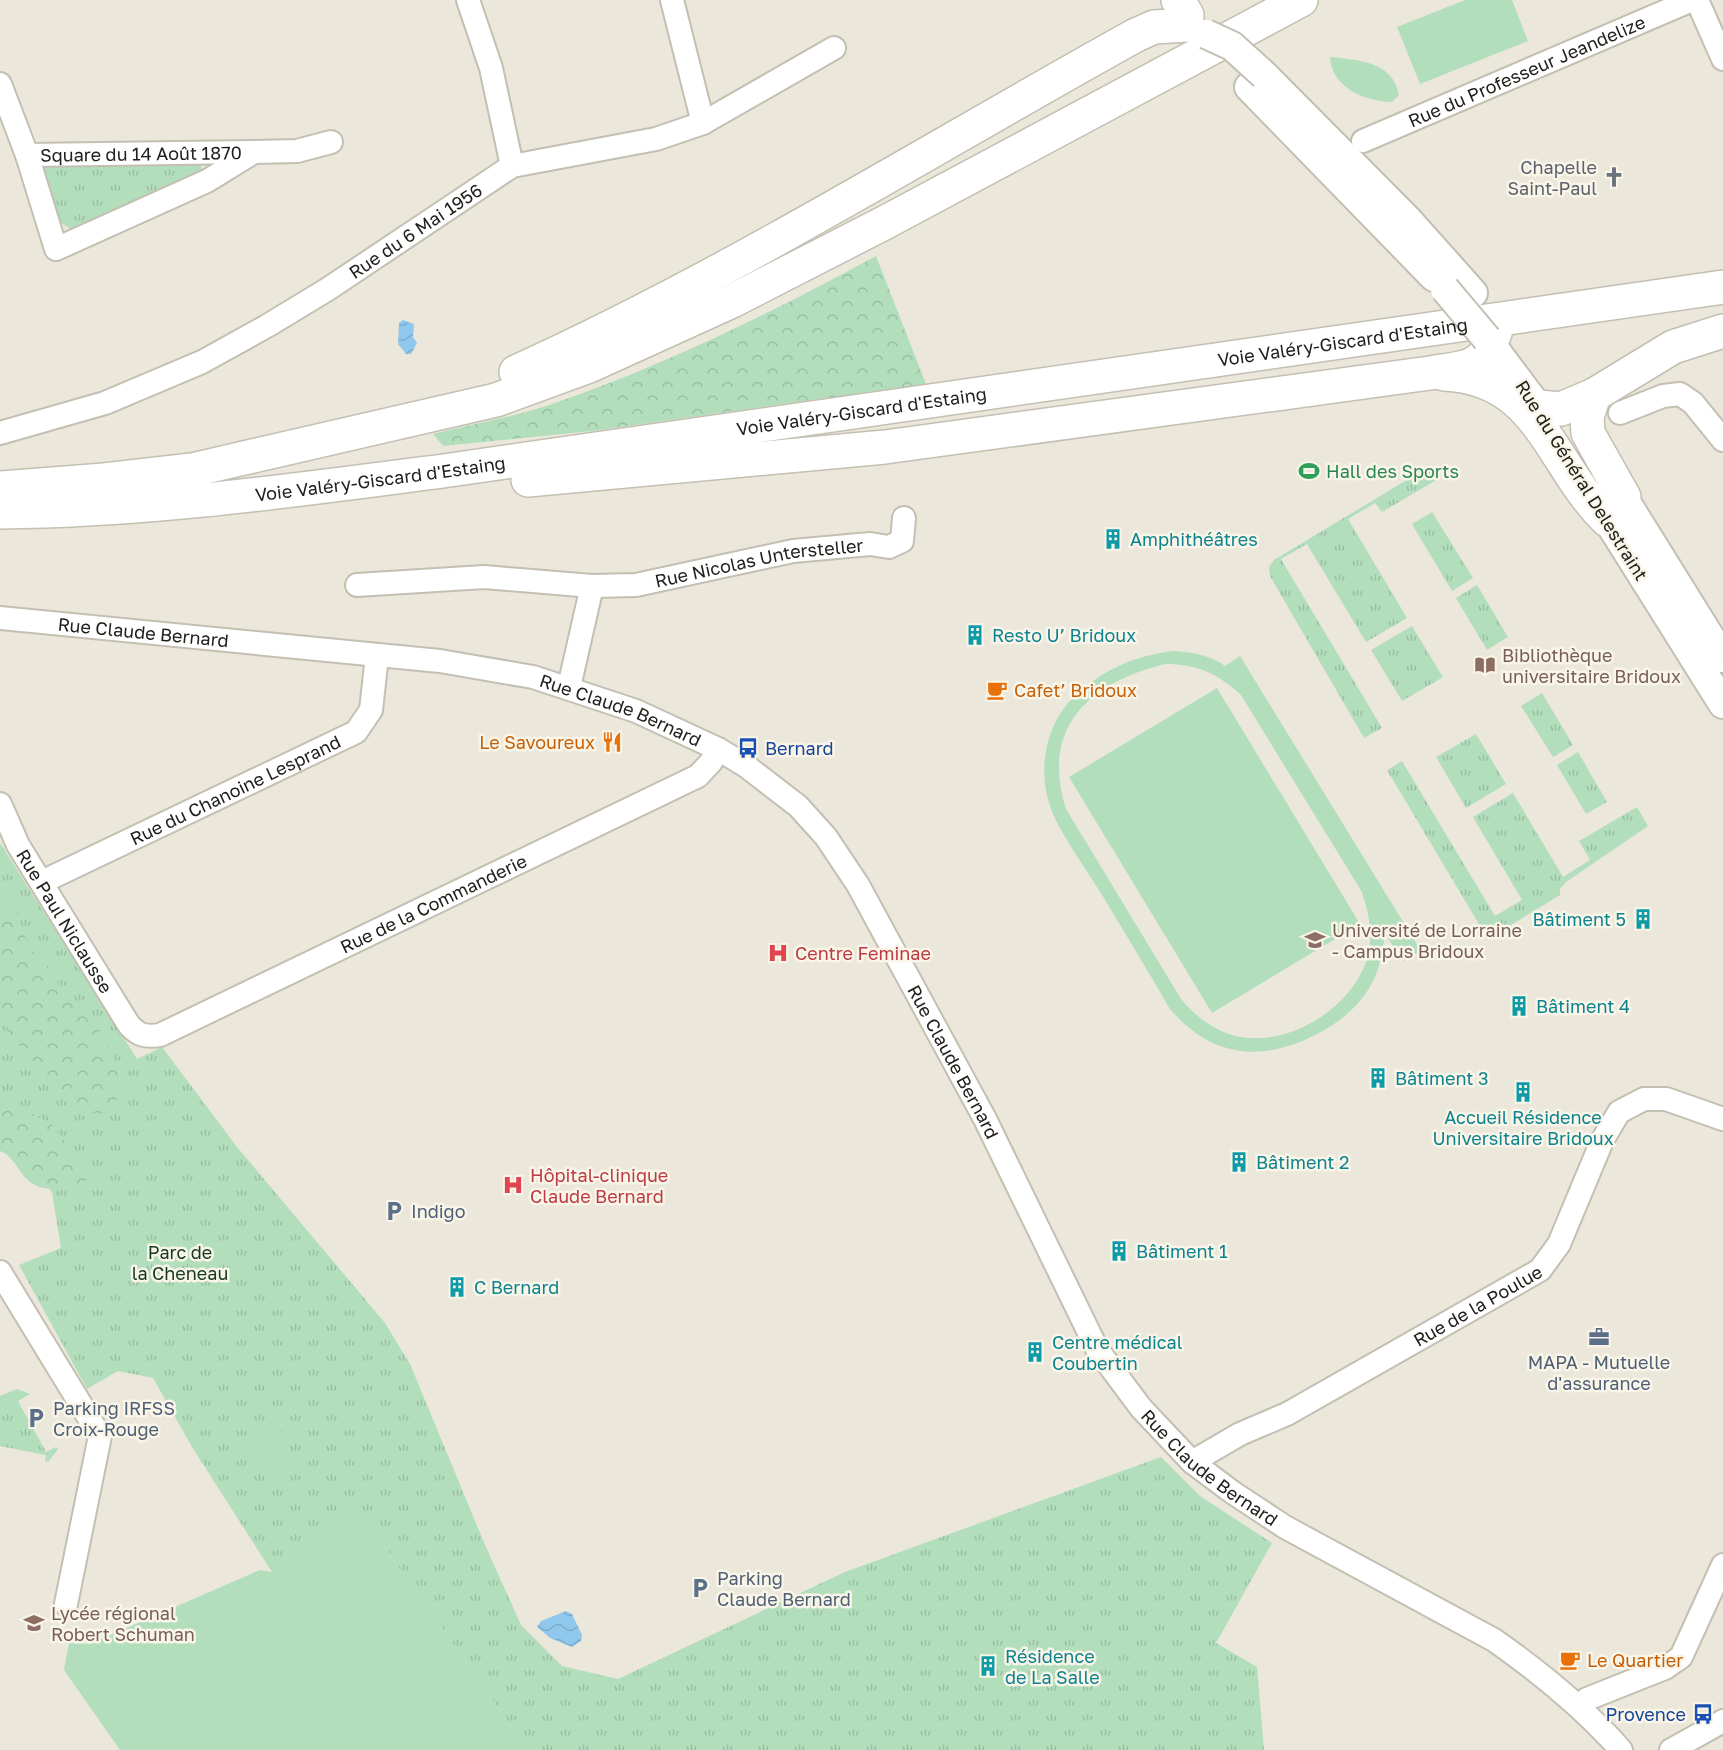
<svg xmlns="http://www.w3.org/2000/svg" width="1723" height="1750" font-family="'Golos Text',sans-serif">
<style>
.grass{fill:url(#grass-tufts)}
.forest{fill:url(#forest-crowns)}
.pitch{fill:#b2debc;fill-rule:evenodd}
.water{fill:url(#water-waves)}
.lines{fill:none;stroke-linecap:round;stroke-linejoin:round}
.minor-casing{stroke:#c3bfb2;stroke-width:26}
.major-casing{stroke:#c3bfb2;stroke-width:32}
.highway-casing{stroke:#c3bfb2;stroke-width:36}
.minor{stroke:#fff;stroke-width:22}
.major{stroke:#fff;stroke-width:28}
.highway{stroke:#fff;stroke-width:33}
.major-bridge-casing{stroke:#c3bfb2;stroke-width:32;stroke-linecap:butt}
.major-bridge{stroke:#fff;stroke-width:28}
.labels{text-anchor:middle;dominant-baseline:central;stroke-width:5;stroke-linejoin:round;paint-order:stroke}
.street-label{font-size:18px;fill:#22201c;stroke:#f9f5e8}
.worship-label{font-size:18px;fill:#5b616d;stroke:#f9f5e8;text-anchor:end}
.leisure-label{font-size:18px;fill:#27864d;stroke:#f9f5e8;text-anchor:start}
.culture-label{font-size:18px;fill:#0d838f;stroke:#f9f5e8;text-anchor:start}
.education-label{font-size:18px;fill:#785e54;stroke:#f9f5e8;text-anchor:start}
.food-label{font-size:18px;fill:#c56008;stroke:#f9f5e8;text-anchor:start}
.transit-label{font-size:18px;fill:#164399;stroke:#f9f5e8;text-anchor:start}
.health-label{font-size:18px;fill:#be3a42;stroke:#f9f5e8;text-anchor:start}
.service-label{font-size:18px;fill:#4e5e75;stroke:#f9f5e8;text-anchor:start}
.park-label{font-size:18px;fill:#123a20;stroke:#f9f5e8}
</style>
<defs>
<pattern id="grass-tufts" width="24" height="20" patternUnits="userSpaceOnUse" patternTransform="scale(1.5)"><rect width="24" height="20" fill="#b2debc"/><path d="M3 7l-1-3M5 7V3M7 7l1-3M15 17l-1-3M17 17v-4M19 17l1-3" fill="none" stroke="#99bea1"/></pattern>
<pattern id="forest-crowns" width="20" height="18" patternUnits="userSpaceOnUse" patternTransform="scale(1.5)"><rect width="20" height="18" fill="#b2debc"/><path d="M2 6a3 3 0 1 1 6 0M12 15a3 3 0 1 1 6 0" fill="none" stroke="#99bea1"/></pattern>
<pattern id="water-waves" width="16" height="10" patternUnits="userSpaceOnUse" patternTransform="scale(1.5)"><rect width="16" height="10" fill="#90c8ed"/><path d="M0 5q4-4 8 0t8 0" fill="none" stroke="#7caccb"/></pattern>
</defs>
<rect width="100%" height="100%" fill="#ebe7da"/>
<!-- grass -->
<path class="grass" d="M192,160L201,165L202,174L91,229H71L55,219L43,176L44,167L50,163Z
M1430,466L1438,479L1382,512L1375,503L1348,519L1407,618L1366,642L1307,544L1281,559L1382,728L1364,738L1270,576L1269,567L1274,560Z
M1432,512L1473,578L1452,591L1412,524Z
M1477,585L1508,637L1487,650L1456,598Z
M1412,626L1443,677L1402,701L1371,650Z
M1542,693L1573,745L1553,757L1521,706Z
M1476,734L1506,784L1466,808L1436,757Z
M1578,752L1607,802L1586,814L1557,765Z
M1402,761L1495,916L1522,900L1473,817L1513,793L1563,877L1590,860L1579,841L1637,807L1648,826L1566,882L1560,889V895L1498,933H1487L1482,929L1387,770Z
M0,843L137,1059L162,1047L237,1147L385,1323L410,1364L485,1545L521,1625L562,1666L618,1679L845,1572L1161,1457L1200,1496L1272,1543L1216,1643L1257,1667L1264,1750H528L358,1509L272,1572L192,1447L153,1378L118,1371L87,1389L19,1265L61,1248L52,1192L0,1137Z
M17,1389L30,1394L18,1401L46,1452L56,1447L58,1449L49,1461L45,1462L46,1455L0,1446V1396Z"/>
<!-- forest -->
<path class="forest" d="M876,256L926,384L592,431L443,446L433,434C472,424 514,417 552,404C666,365 771,313 876,256Z
M0,900L17,908L24,935L34,953L53,974L64,995L95,1021L119,1069L122,1093L105,1113L81,1114L9,1034L0,998Z
M0,1090L19,1106L51,1124L73,1152L91,1166L92,1177C75,1187 51,1194 33,1184C19,1176 16,1157 0,1151Z"/>
<!-- pitch -->
<path class="pitch" d="M1465,0H1512L1528,41L1420,84L1397,27Z
M1330,57C1358,60 1393,61 1399,95L1392,102C1364,101 1332,88 1330,57Z
M1174,651C1192,652 1210,655 1225,666L1240,656L1421,951L1403,961L1385,934C1383,951 1380,968 1372,983C1360,1006 1338,1024 1315,1035C1260,1063 1211,1057 1170,1009C1148,971 1125,933 1102,895C1087,870 1061,835 1051,809C1036,769 1046,720 1079,692C1107,668 1137,655 1174,651ZM1165,664C1197,664 1217,673 1241,695L1362,892C1369,914 1374,936 1367,959C1351,1011 1281,1052 1229,1034C1209,1027 1195,1015 1181,999L1066,809C1040,727 1089,683 1165,664Z
M1217,688L1360,924L1212,1013L1069,777Z
M275,1419L301,1469L272,1484L246,1434Z
M358,1509L528,1750H120L64,1670L69,1643L90,1644L260,1570L272,1572Z"/>
<!-- water -->
<path class="water" d="M403,320L414,324L413,337L417,343L411,354H406L398,344L399,323Z
M566,1611L572,1614L582,1635L581,1641L572,1647L550,1638L537,1627L541,1621Z"/>
<g class="lines">
<!-- minor casing -->
<g class="minor-casing">
<g id="minor">
<path d="M468,0L491,68L512,166"/>
<path d="M672,0L703,123"/>
<path d="M1697,0L1723,59"/>
<path d="M0,84L27,155L56,249L207,181L254,152L297,151L331,142"/>
<path id="s1" d="M1363,141L1692,0"/>
<path id="s2" d="M27,155L253,152"/>
<path d="M1620,413L1663,396L1680,394L1693,403L1723,440"/>
<path id="s3" d="M0,433L105,403L202,362L267,326L328,289L512,166L656,139L703,123L834,48"/>
<path id="s4" d="M357,585L484,577L592,586L636,585L793,551L870,544L889,547L902,541L904,518"/>
<path id="s5" d="M0,618L440,661L533,677L636,711L718,749L746,766L798,806L826,837L858,885L985,1119L1097,1349L1141,1408L1192,1462L1232,1492L1285,1527L1494,1640C1541,1673 1583,1707 1621,1750"/>
<path d="M569,687L592,586"/>
<path id="s6" d="M0,804L18,845L129,1025C139,1036 146,1037 160,1035L698,776L711,762L718,749"/>
<path id="s7" d="M42,882L356,732L371,710L377,656"/>
<path d="M0,1272L100,1436L66,1604"/>
<path id="s8" d="M1192,1462L1240,1434L1287,1414L1540,1270L1559,1244L1602,1141L1619,1112L1644,1099H1666L1723,1119"/>
<path d="M1579,1705L1587,1699L1665,1668L1681,1657L1723,1565"/>
<path d="M1671,1750L1723,1721"/>
</g>
</g>
<!-- major casing -->
<g class="major-casing">
<path id="major" d="M1264,75L1407,219L1473,293
M1249,87L1434,277
M1487,339L1547,419
M1611,478L1723,658
M1595,500L1723,704"/>
</g>
<!-- highway casing -->
<g class="highway-casing">
<g id="highway">
<path d="M516,372C730,275 930,149 1136,35L1154,27L1187,25V15L1178,0"/>
<path d="M1444,374C1540,378 1549,463 1607,520"/>
<path d="M1539,407L1561,409L1594,395"/>
<path d="M528,480L885,447L1430,373C1473,366 1485,369 1498,323"/>
<path d="M0,488L104,480L192,470L496,400L589,366L732,301L886,222L1301,0"/>
<path d="M1624,497L1588,433L1587,417L1594,395L1673,347L1723,331"/>
<path id="s9" d="M0,512C148,511 296,490 443,471L1723,287"/>
</g>
</g>
<!-- minor -->
<use href="#minor" class="minor"/>
<!-- major -->
<use href="#major" class="major"/>
<!-- highway -->
<use href="#highway" class="highway"/>
<!-- major-bridge casing -->
<g class="major-bridge-casing">
<path id="major-bridge" d="M1206,34L1232,46L1264,75
M1445,289L1487,339"/>
</g>
<!-- major-bridge -->
<use href="#major-bridge" class="major-bridge"/>
</g>
<!-- icons -->
<defs>
<g id="church-bare" transform="scale(1.62)"><path d="M-1.2-6h2.4v3.5h3.3v2.4h-3.3V6h-2.4V-.1h-3.3v-2.4h3.3Z" fill="#6b7280" stroke="#f9f5e8" stroke-width="2.5" paint-order="stroke"/></g>
<g id="stadium-bare" transform="scale(1.62)"><path d="M0-5a6.5 5 0 1 0 0 10a6.5 5 0 1 0 0-10ZM-3.5-1.8h7v3.6h-7Z" fill="#2e9e5b" stroke="#f9f5e8" stroke-width="2.5" paint-order="stroke"/></g>
<g id="building-bare" transform="scale(1.62)"><path d="M-4-6H4V6H1V3H-1V6H-4ZM-2.5-4.3h1.7v1.8h-1.7ZM.8-4.3h1.7v1.8H.8ZM-2.5-1h1.7V.8h-1.7ZM.8-1h1.7V.8H.8Z" fill="#0f9aa8" stroke="#f9f5e8" stroke-width="2.5" paint-order="stroke"/></g>
<g id="library-bare" transform="scale(1.62)"><path d="M-6-4Q-3-5.5-.7-3.5V5Q-3 3-6 4ZM6-4Q3-5.5 .7-3.5V5Q3 3 6 4Z" fill="#8d6e63" stroke="#f9f5e8" stroke-width="2.5" paint-order="stroke"/></g>
<g id="cafe-bare" transform="scale(1.62)"><path d="M-5.5-4.5H6V0H3Q3 3.5 0 3.5H-2.5Q-5.5 3.5-5.5 0ZM3-3.2v2h1.7v-2ZM-6 4.5H4V6H-6Z" fill="#e8710a" stroke="#f9f5e8" stroke-width="2.5" paint-order="stroke"/></g>
<g id="restaurant-bare" transform="scale(1.62)"><path d="M-5-6h1v4h1v-4h1v4h1v-4h1v5L-1.5 .5V6h-2V.5L-5-1ZM5-6V6H3V1.5H1.5Q1.5-4 5-6Z" fill="#e8710a" stroke="#f9f5e8" stroke-width="2.5" paint-order="stroke"/></g>
<g id="bus-bare" transform="scale(1.62)"><path d="M-5-6H5V4H4V6H2V4H-2V6H-4V4H-5ZM-3.5-4V0h7V-4ZM-3.5 1.2v1.5H-2V1.2ZM2 1.2v1.5H3.5V1.2Z" fill="#1a4fb4" stroke="#f9f5e8" stroke-width="2.5" paint-order="stroke"/></g>
<g id="university-bare" transform="scale(1.62)"><path d="M0-5L7-2L0 1L-7-2ZM-4 1L0 2.5L4 1V4Q0 6-4 4Z" fill="#8d6e63" stroke="#f9f5e8" stroke-width="2.5" paint-order="stroke"/></g>
<g id="hospital-bare" transform="scale(1.62)"><path d="M-5-5h3v3.5h4V-5h3V5h-3V1.5h-4V5h-3Z" fill="#e0444e" stroke="#f9f5e8" stroke-width="2.5" paint-order="stroke"/></g>
<g id="parking-bare" transform="scale(1.62)"><path d="M-3.5-5.5H1a3.5 3.5 0 0 1 0 7H-1V5.5H-3.5ZM-1-3.4V-.6H.8a1.4 1.4 0 0 0 0-2.8Z" fill="#5c6f8a" stroke="#f9f5e8" stroke-width="2.5" paint-order="stroke"/></g>
<g id="office-bare" transform="scale(1.62)"><path d="M-6-3h4V-5.5h4V-3h4V5H-6ZM-1-4.5V-3h2v-1.5ZM-6 0V1H6V0Z" fill="#5c6f8a" stroke="#f9f5e8" stroke-width="2.5" paint-order="stroke"/></g>
<g id="school-bare" transform="scale(1.62)"><path d="M0-5L7-2L0 1L-7-2ZM-4 1L0 2.5L4 1V4Q0 6-4 4Z" fill="#8d6e63" stroke="#f9f5e8" stroke-width="2.5" paint-order="stroke"/></g>
</defs>
<g fill-rule="evenodd">
<use href="#church-bare" x="1614" y="177"/>
<use href="#stadium-bare" x="1309" y="471"/>
<use href="#building-bare" x="1113" y="539"/>
<use href="#building-bare" x="975" y="635"/>
<use href="#library-bare" x="1485" y="665"/>
<use href="#cafe-bare" x="997" y="690"/>
<use href="#restaurant-bare" x="612" y="742"/>
<use href="#bus-bare" x="748" y="748"/>
<use href="#building-bare" x="1643" y="919"/>
<use href="#university-bare" x="1315" y="940"/>
<use href="#hospital-bare" x="778" y="953"/>
<use href="#building-bare" x="1519" y="1006"/>
<use href="#building-bare" x="1378" y="1078"/>
<use href="#building-bare" x="1523" y="1092"/>
<use href="#building-bare" x="1239" y="1162"/>
<use href="#hospital-bare" x="513" y="1185"/>
<use href="#parking-bare" x="394" y="1211"/>
<use href="#building-bare" x="1119" y="1251"/>
<use href="#building-bare" x="457" y="1287"/>
<use href="#office-bare" x="1599" y="1337"/>
<use href="#building-bare" x="1035" y="1352"/>
<use href="#parking-bare" x="36" y="1418"/>
<use href="#parking-bare" x="700" y="1588"/>
<use href="#school-bare" x="34" y="1623"/>
<use href="#cafe-bare" x="1570" y="1660"/>
<use href="#building-bare" x="988" y="1666"/>
<use href="#bus-bare" x="1703" y="1714"/>
</g>
<g class="labels">
<!-- street labels -->
<g class="street-label">
<text stroke="none"><textPath href="#s1" startOffset="178">Rue du Professeur Jeandelize</textPath></text>
<text stroke="none"><textPath href="#s2" startOffset="114">Square du 14 Août 1870</textPath></text>
<text stroke="none"><textPath href="#s3" startOffset="465">Rue du 6 Mai 1956</textPath></text>
<text stroke="none"><textPath href="#s9" startOffset="1354">Voie Valéry-Giscard d'Estaing</textPath></text>
<text stroke="none"><textPath href="#s9" startOffset="868">Voie Valéry-Giscard d'Estaing</textPath></text>
<text stroke="none"><textPath href="#s9" startOffset="382">Voie Valéry-Giscard d'Estaing</textPath></text>
<text transform="translate(1582 480) rotate(58)">Rue du Général Delestraint</text>
<text stroke="none"><textPath href="#s4" startOffset="405">Rue Nicolas Untersteller</textPath></text>
<text stroke="none"><textPath href="#s5" startOffset="144">Rue Claude Bernard</textPath></text>
<text stroke="none"><textPath href="#s5" startOffset="630">Rue Claude Bernard</textPath></text>
<text stroke="none"><textPath href="#s7" startOffset="214">Rue du Chanoine Lesprand</textPath></text>
<text stroke="none"><textPath href="#s6" startOffset="594">Rue de la Commanderie</textPath></text>
<text stroke="none"><textPath href="#s6" startOffset="134">Rue Paul Niclausse</textPath></text>
<text stroke="none"><textPath href="#s5" startOffset="1134">Rue Claude Bernard</textPath></text>
<text stroke="none"><textPath href="#s8" startOffset="326">Rue de la Poulue</textPath></text>
<text stroke="none"><textPath href="#s5" startOffset="1620">Rue Claude Bernard</textPath></text>
</g>
<!-- worship labels -->
<g class="worship-label">
<text x="1597" y="167">Chapelle<tspan x="1597" dy="21">Saint-Paul</tspan></text>
</g>
<!-- leisure labels -->
<g class="leisure-label">
<text x="1326" y="471">Hall des Sports</text>
</g>
<!-- culture labels -->
<g class="culture-label">
<text x="1130" y="539">Amphithéâtres</text>
<text x="992" y="635">Resto U’ Bridoux</text>
<text x="1626" y="919" text-anchor="end">Bâtiment 5</text>
<text x="1536" y="1006">Bâtiment 4</text>
<text x="1395" y="1078">Bâtiment 3</text>
<text x="1523" y="1117" text-anchor="middle">Accueil Résidence<tspan x="1523" dy="21">Universitaire Bridoux</tspan></text>
<text x="1256" y="1162">Bâtiment 2</text>
<text x="1136" y="1251">Bâtiment 1</text>
<text x="474" y="1287">C Bernard</text>
<text x="1052" y="1342">Centre médical<tspan x="1052" dy="21">Coubertin</tspan></text>
<text x="1005" y="1656">Résidence<tspan x="1005" dy="21">de La Salle</tspan></text>
</g>
<!-- education labels -->
<g class="education-label">
<text x="1502" y="655">Bibliothèque<tspan x="1502" dy="21">universitaire Bridoux</tspan></text>
<text x="1332" y="930">Université de Lorraine<tspan x="1332" dy="21">- Campus Bridoux</tspan></text>
<text x="51" y="1613">Lycée régional<tspan x="51" dy="21">Robert Schuman</tspan></text>
</g>
<!-- food labels -->
<g class="food-label">
<text x="1014" y="690">Cafet’ Bridoux</text>
<text x="595" y="742" text-anchor="end">Le Savoureux</text>
<text x="1587" y="1660">Le Quartier</text>
</g>
<!-- transit labels -->
<g class="transit-label">
<text x="765" y="748">Bernard</text>
<text x="1686" y="1714" text-anchor="end">Provence</text>
</g>
<!-- health labels -->
<g class="health-label">
<text x="795" y="953">Centre Feminae</text>
<text x="530" y="1175">Hôpital-clinique<tspan x="530" dy="21">Claude Bernard</tspan></text>
</g>
<!-- service labels -->
<g class="service-label">
<text x="411" y="1211">Indigo</text>
<text x="1599" y="1362" text-anchor="middle">MAPA - Mutuelle<tspan x="1599" dy="21">d'assurance</tspan></text>
<text x="53" y="1408">Parking IRFSS<tspan x="53" dy="21">Croix-Rouge</tspan></text>
<text x="717" y="1578">Parking<tspan x="717" dy="21">Claude Bernard</tspan></text>
</g>
<!-- park labels -->
<g class="park-label">
<text x="180" y="1252">Parc de<tspan x="180" dy="21">la Cheneau</tspan></text>
</g>
</g>
</svg>
